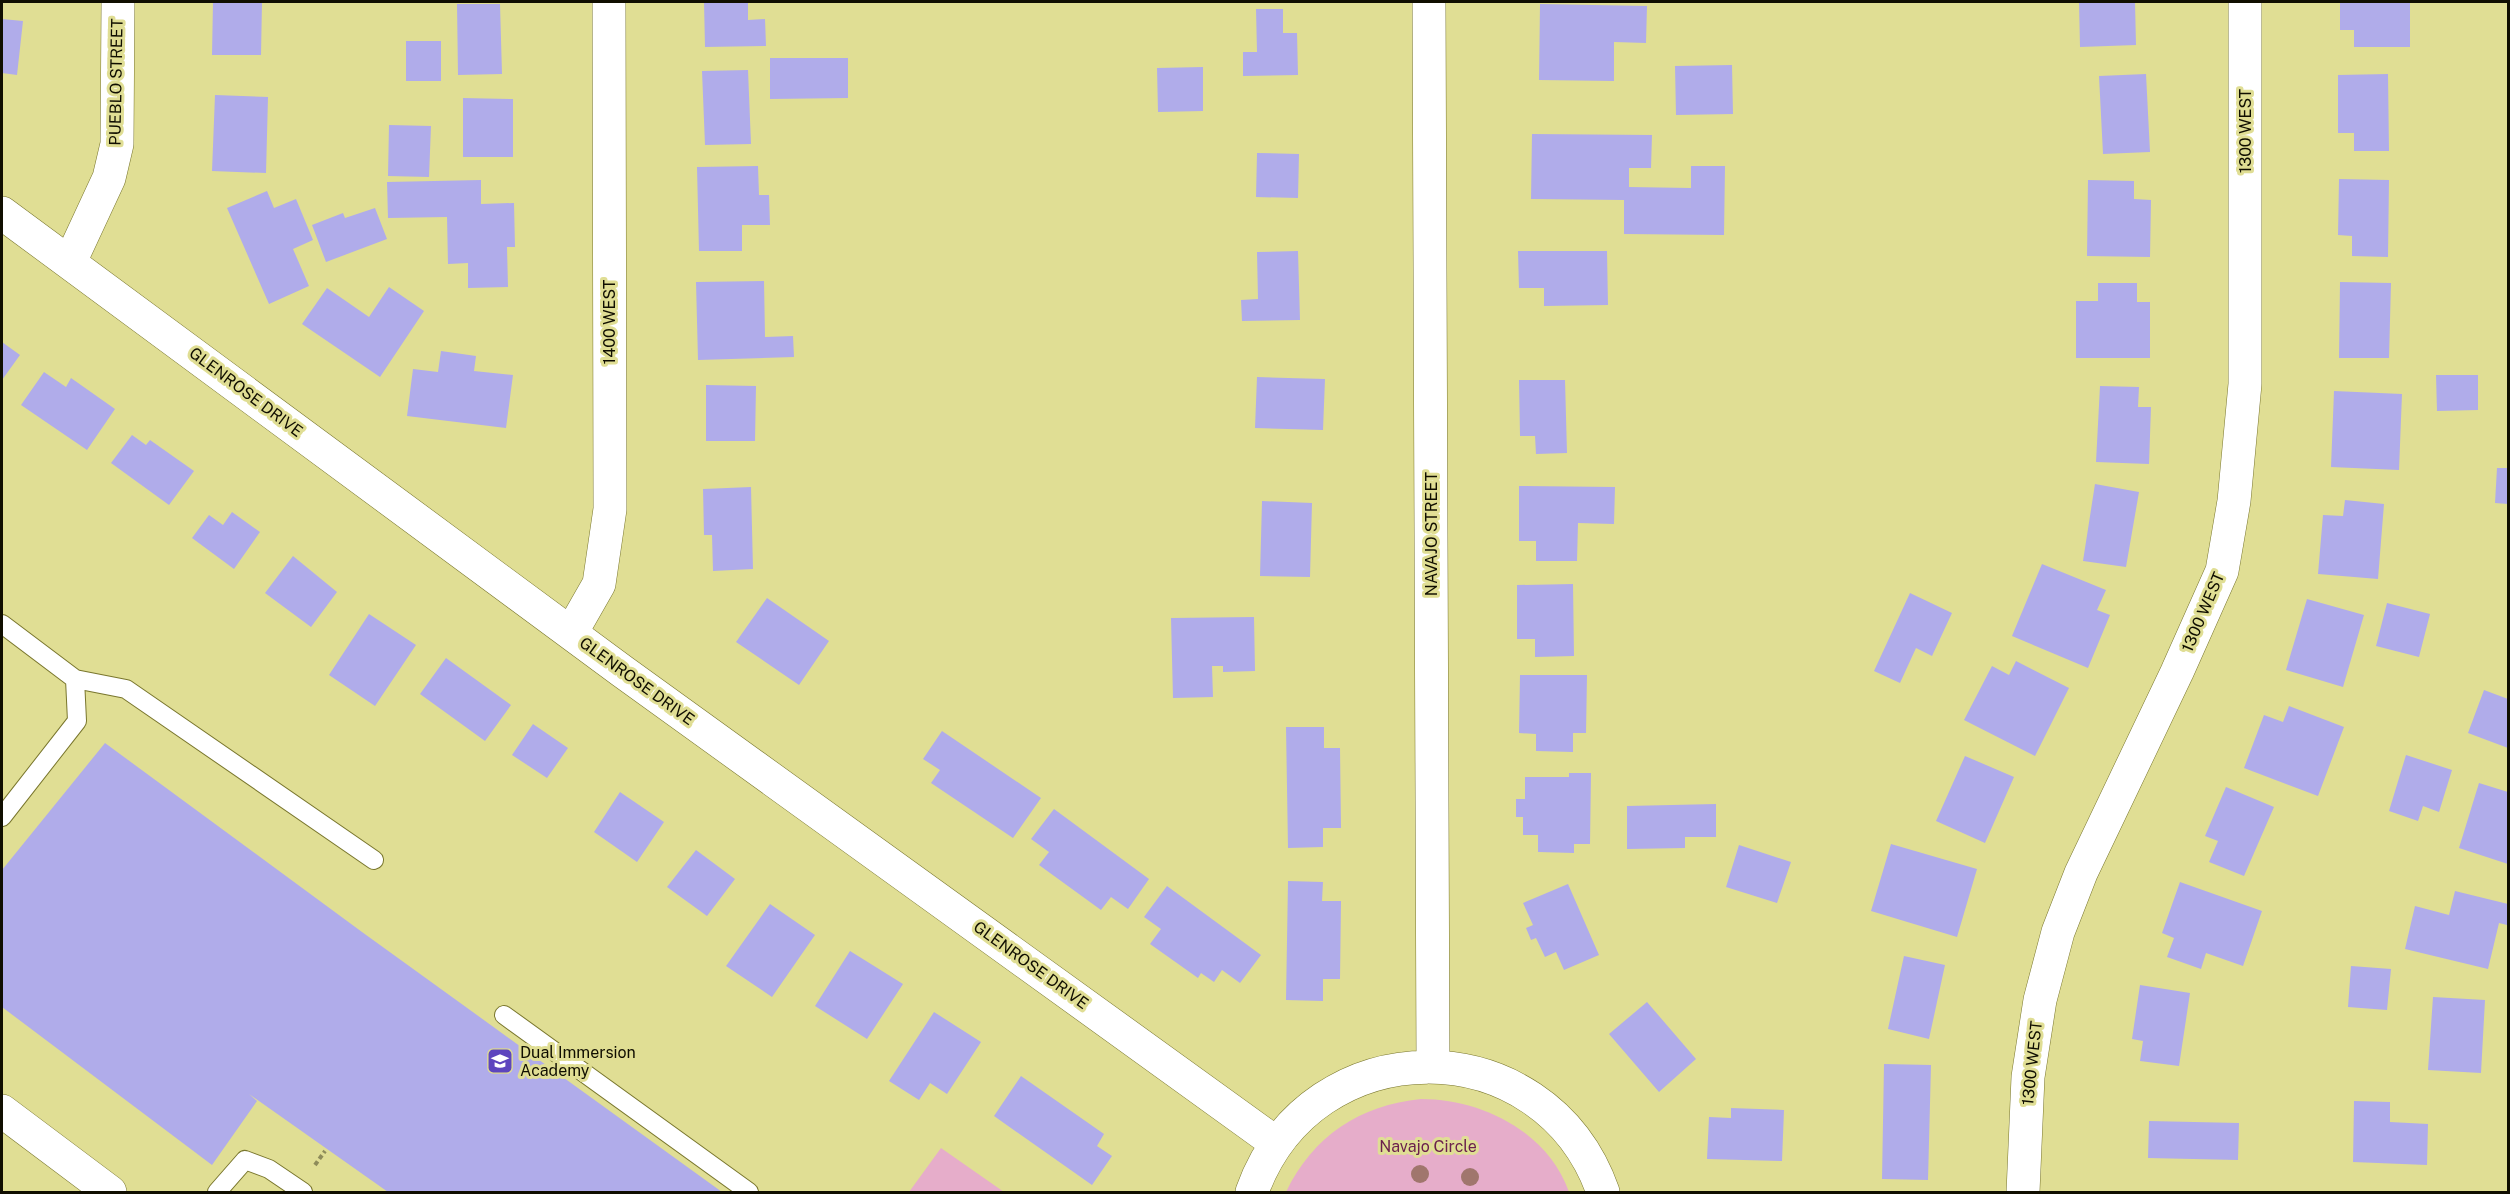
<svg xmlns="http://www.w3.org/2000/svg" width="2510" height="1194" font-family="'Public Sans',sans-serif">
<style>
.green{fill:#e6adca}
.building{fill:#b0acea}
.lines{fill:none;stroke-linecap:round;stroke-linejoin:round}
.lane-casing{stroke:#79762d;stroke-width:20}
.street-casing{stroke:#79762d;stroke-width:34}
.path{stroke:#8e8c5a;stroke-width:4;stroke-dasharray:4.5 3;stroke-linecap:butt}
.lane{stroke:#fff;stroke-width:18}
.street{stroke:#fff;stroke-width:33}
.tree{fill:#a0766d}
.labels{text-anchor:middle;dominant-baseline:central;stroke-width:6;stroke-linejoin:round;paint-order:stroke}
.street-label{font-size:16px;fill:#100e00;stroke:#e0de94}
.poi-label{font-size:16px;fill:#100e00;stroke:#e0de94;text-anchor:start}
.park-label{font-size:16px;fill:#6b204d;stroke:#e0de94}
</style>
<rect width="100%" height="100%" fill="#e0de94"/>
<!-- green -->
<path class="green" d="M1421,1099C1482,1099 1548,1132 1569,1192H1286C1313,1136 1360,1105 1421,1099Z
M941,1148L1004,1192H909Z"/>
<!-- building -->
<path class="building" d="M213,2H262L261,55H212Z
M704,2H748V20L765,19L766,46L705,47Z
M2079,2H2135L2136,45L2080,47Z
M2340,2H2410V47H2354V30H2340Z
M457,4H500L502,74L458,75Z
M1540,4L1647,6L1646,43L1614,42V81L1539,80Z
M1256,9H1283V33H1297L1298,75L1243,76V52H1257Z
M2,19L23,21L17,75L2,73Z
M406,41H441V81H406Z
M770,58H848V98L770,99Z
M1732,65L1733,114L1676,115L1675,66Z
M1203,67V111L1158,112L1157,68Z
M748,70L751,144L705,145L702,71Z
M2146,74L2150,152L2103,154L2099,76Z
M2388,74L2389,151H2354V133H2338V75Z
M215,95L268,97L266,173L212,171Z
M463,98L513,99V157H463Z
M389,125L431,126L429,177L388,176Z
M1532,134L1652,135L1651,168H1629V187L1691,188V166H1725L1724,235L1624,234V200L1531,199Z
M1257,153L1299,154L1298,198L1256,197Z
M758,166L759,195H769L770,225H742V251H699L697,167Z
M2339,179L2389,180L2388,257L2352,256V236L2338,235Z
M481,180V204L514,203L515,247H507L508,287L468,288V263L448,264L447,217L388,218L387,182Z
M2088,180L2134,181V199L2151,200L2150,257L2087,256Z
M267,191L274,208L296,199L313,240L293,249L309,286L269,304L227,208Z
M375,208L387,239L326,262L312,225L343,213L345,218Z
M1298,251L1300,320L1242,321L1241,300L1258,299L1257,252Z
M1518,251H1607L1608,305L1544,306V288H1519Z
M764,281L765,337L793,336L794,357L698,360L696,282Z
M2340,282L2391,283L2389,358H2339Z
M2098,283H2137V302H2150V358H2076V301H2098Z
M389,287L424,311L380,377L302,324L327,288L369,317Z
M2,342L20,355L2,380Z
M441,351L476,356L474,371L513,375L506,428L407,416L413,369L438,372Z
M44,372L66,387L71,378L115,409L87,450L21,405Z
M2436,375H2478V410L2437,411Z
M1257,377L1325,379L1323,430L1255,428Z
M1519,380H1565L1567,453L1536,454L1535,436H1520Z
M706,385L756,386L755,441H706Z
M2100,386L2139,387L2138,407H2151L2149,464L2096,462Z
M2334,391L2402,394L2399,470L2331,467Z
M132,435L146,445L150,440L194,471L169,505L111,463Z
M2497,468H2508V504L2495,503Z
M2095,484L2139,492L2126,567L2083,561Z
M1519,486L1615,487L1614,524L1578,523L1577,561H1536V541H1519Z
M751,487L753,569L713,571L712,535H704L703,489Z
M2345,500L2384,504L2378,579L2318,574L2323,515L2343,516Z
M1262,501L1312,503L1310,577L1260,576Z
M232,512L260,532L234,569L192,538L209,515L223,525Z
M293,556L337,592L311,627L265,593Z
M2042,564L2106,590L2097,610L2110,615L2088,668L2012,636Z
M1573,584L1574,656L1535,657V639H1517V585Z
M1910,593L1952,613L1932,656L1916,648L1900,683L1874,671Z
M767,598L829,641L799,685L736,642Z
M2307,599L2364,615L2343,687L2286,670Z
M2387,603L2430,614L2419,657L2376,646Z
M369,614L416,645L375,706L329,675Z
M1254,617L1255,671L1223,672V666H1212L1213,697L1173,698L1171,618Z
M446,658L511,705L485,741L420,694Z
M2016,661L2069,688L2035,756L1964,720L1992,666L2009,675Z
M1520,675H1587L1586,733H1573V752L1536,751V734L1519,733Z
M2484,690L2508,699V748L2468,733Z
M2289,706L2344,727L2318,796L2244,768L2264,715L2283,722Z
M533,724L568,748L547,778L512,755Z
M1286,727H1324V748H1340L1341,828H1323V847L1288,848Z
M942,731L1041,798L1013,838L931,783L940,770L923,759Z
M105,743L362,932L722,1192H388L249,1094L257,1101L212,1165L2,1007V870Z
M2406,755L2452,770L2439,812L2423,806L2418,821L2389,811Z
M1965,756L2014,777L1985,843L1936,821Z
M1569,773H1591L1590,844H1574V853L1538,852V835H1523V817H1516V799H1525V777H1569Z
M2479,783L2508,792V864L2459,848Z
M2226,787L2274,807L2244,876L2209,862L2218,841L2205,836Z
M620,792L664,822L637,862L594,832Z
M1716,804V837H1685V848L1627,849V806Z
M1054,809L1149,879L1128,909L1111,897L1101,910L1039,865L1049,852L1031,839Z
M1891,844L1977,869L1957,937L1871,911Z
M1739,845L1791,862L1777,903L1726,887Z
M696,850L735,879L707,916L667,887Z
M1288,881L1323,882L1322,901H1341L1340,979H1323V1001L1286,1000Z
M2180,882L2262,911L2243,966L2206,953L2201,969L2167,957L2174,938L2162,933Z
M1568,884L1599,955L1564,970L1556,952L1545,957L1536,938L1531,940L1526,928L1533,925L1523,903Z
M1167,886L1261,955L1240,983L1222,970L1214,982L1201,973L1198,978L1150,944L1161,929L1144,917Z
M2455,891L2508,904L2507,925L2499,923L2488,969L2405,949L2415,906L2449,915Z
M770,904L815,935L772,997L726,966Z
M850,951L903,984L867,1039L815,1006Z
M1904,956L1945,965L1929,1039L1888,1029Z
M2351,966L2391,969L2387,1010L2348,1007Z
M2140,985L2190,993L2179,1066L2140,1061L2143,1041L2132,1039Z
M2433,997L2485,1000L2481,1073L2428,1070Z
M1647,1002L1696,1059L1659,1092L1609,1034Z
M934,1012L981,1042L947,1094L930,1083L919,1100L889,1081Z
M1884,1064L1931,1065L1928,1180L1882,1179Z
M1021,1076L1104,1134L1097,1146L1112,1156L1092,1185L994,1116Z
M2354,1101L2390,1102V1122L2428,1124L2427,1165L2353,1162Z
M1731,1108L1784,1110L1782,1161L1707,1159L1709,1117L1731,1118Z
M2149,1121L2239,1123L2238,1160L2148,1158Z"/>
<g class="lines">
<!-- lane casing -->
<g class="lane-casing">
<path id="lane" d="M2,624L75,679L77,721L2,817
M75,679L126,689L374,860
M504,1015L749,1192
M217,1192L245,1160L269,1169L303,1192"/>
</g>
<!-- street casing -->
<g class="street-casing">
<path id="street" d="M1429,2L1433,1066
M2,213L622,671L1276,1143
M70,262L109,178L117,144L118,2
M571,633L599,584L610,509L609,2
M2,1111L110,1192
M1252,1192C1311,1026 1544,1025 1603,1192
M2023,1192L2028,1077L2040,1000L2058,932L2081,873L2177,672L2222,571L2234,501L2245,384V2"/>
</g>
<!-- path -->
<path class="path" d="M315,1165L325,1151"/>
<!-- lane -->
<use href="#lane" class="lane"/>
<!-- street -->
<use href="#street" class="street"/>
</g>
<!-- trees -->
<g class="tree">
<circle cx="1420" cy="1174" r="9"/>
<circle cx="1470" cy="1177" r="9"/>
</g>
<!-- icons -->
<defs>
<g id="school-square" transform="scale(1.35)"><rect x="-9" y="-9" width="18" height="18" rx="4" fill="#5d45be" stroke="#e0de94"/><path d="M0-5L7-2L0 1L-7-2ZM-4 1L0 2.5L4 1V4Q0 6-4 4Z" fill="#fff"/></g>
</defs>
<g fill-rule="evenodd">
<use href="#school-square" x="500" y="1061"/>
</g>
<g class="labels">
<!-- street labels -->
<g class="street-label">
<text transform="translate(116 82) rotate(-89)">PUEBLO STREET</text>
<text transform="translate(2245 131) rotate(-90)">1300 WEST</text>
<text transform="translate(609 322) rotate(-90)">1400 WEST</text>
<text transform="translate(246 392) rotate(37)">GLENROSE DRIVE</text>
<text transform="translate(1431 534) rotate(-90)">NAVAJO STREET</text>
<text transform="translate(2203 612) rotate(-67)">1300 WEST</text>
<text transform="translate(637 681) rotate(36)">GLENROSE DRIVE</text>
<text transform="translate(1031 965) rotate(36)">GLENROSE DRIVE</text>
<text transform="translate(2032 1063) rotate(-84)">1300 WEST</text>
</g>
<!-- poi labels -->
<g class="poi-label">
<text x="520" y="1052">Dual Immersion<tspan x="520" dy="18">Academy</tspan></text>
</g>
<!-- park labels -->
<g class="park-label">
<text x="1428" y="1146">Navajo Circle</text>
</g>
</g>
<!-- border -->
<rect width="2510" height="1194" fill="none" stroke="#100e00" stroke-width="6"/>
</svg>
